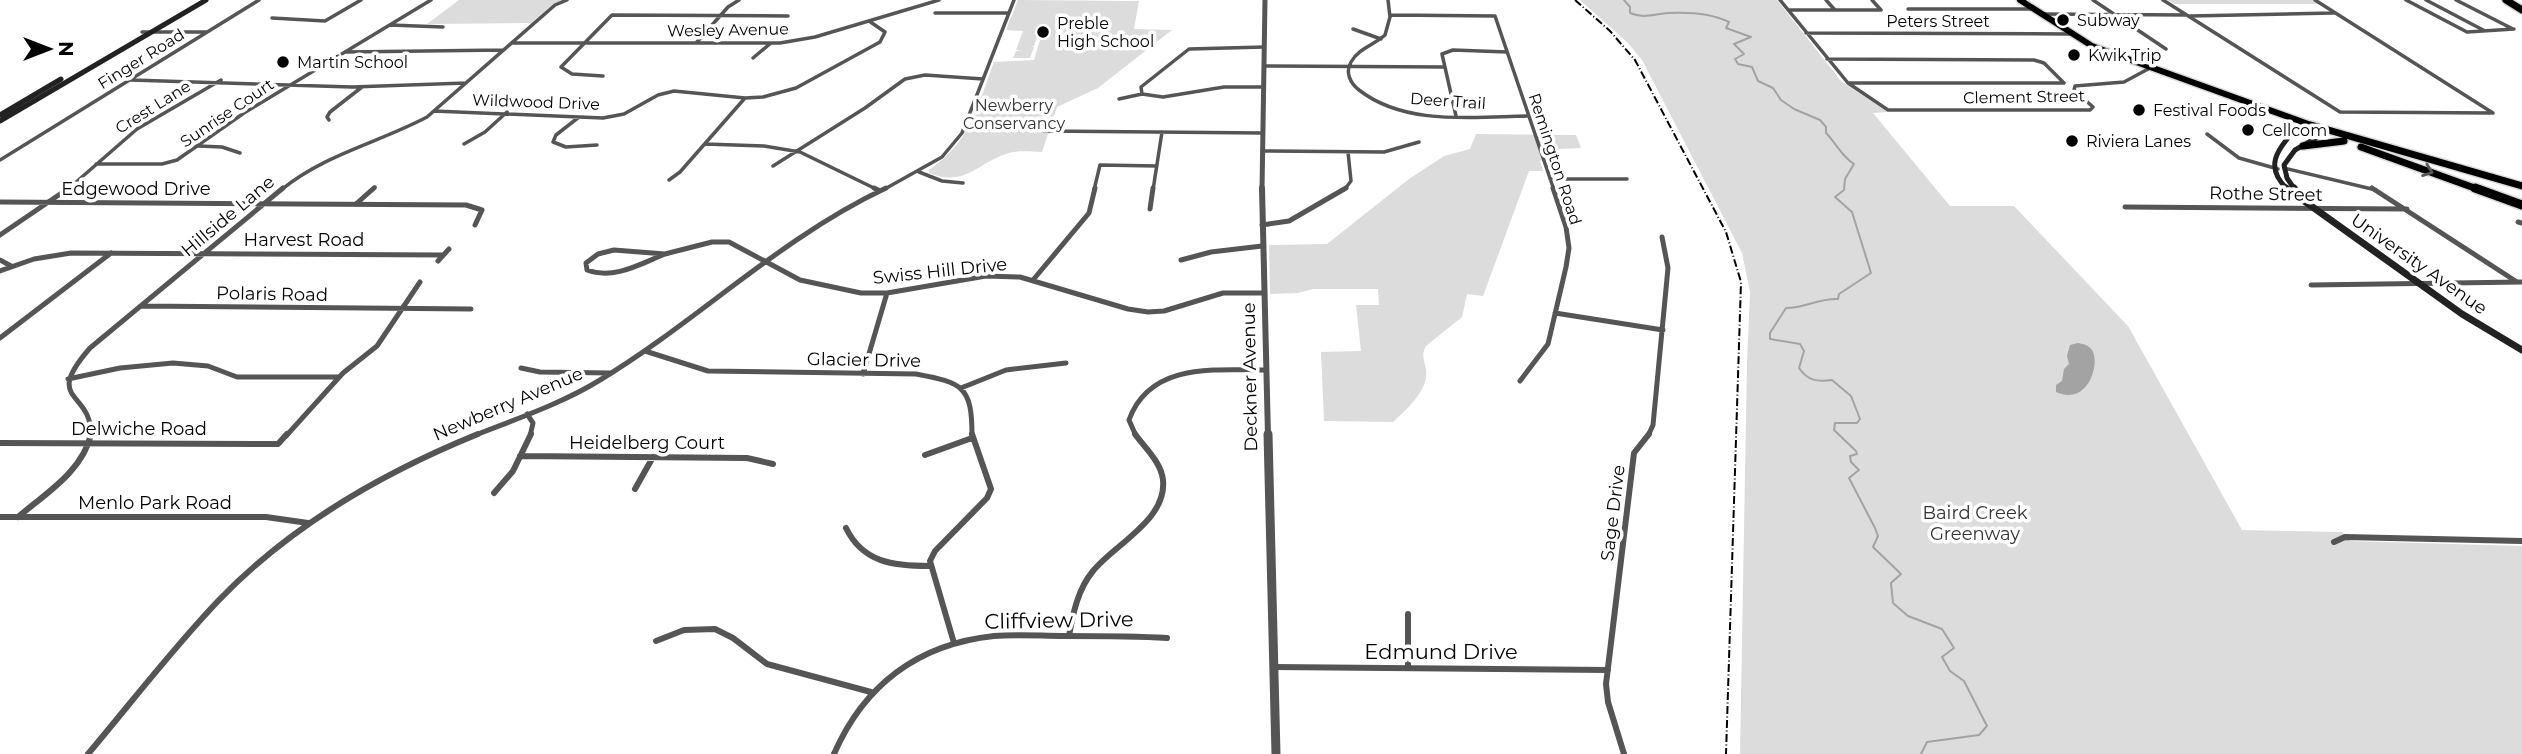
<svg xmlns="http://www.w3.org/2000/svg" width="2522" height="754" font-family="Montserrat,sans-serif">
<style>
.green{fill:#dcdcdc}
.water{fill:#a3a3a3}
.lines{fill:none;stroke-linecap:round;stroke-linejoin:round}
.stream{stroke:#a3a3a3;stroke-width:2}
.primary-casing{stroke:#dbdbdb;stroke-width:9}
.motorway-far1-casing{stroke:#dbdbdb;stroke-width:10}
.motorway-casing{stroke:#dbdbdb;stroke-width:12}
.minor-far2{stroke:#555;stroke-width:3.5}
.minor-far1{stroke:#555;stroke-width:5}
.minor{stroke:#555;stroke-width:6}
.tertiary-far2{stroke:#555;stroke-width:5}
.tertiary-far1{stroke:#555;stroke-width:6}
.tertiary{stroke:#555;stroke-width:9}
.secondary-far1{stroke:#222;stroke-width:5}
.secondary{stroke:#222;stroke-width:7}
.primary{stroke:#000;stroke-width:6}
.motorway-far1{stroke:#000;stroke-width:7}
.motorway{stroke:#000;stroke-width:9}
.rail{stroke:#000;stroke-width:2;stroke-dasharray:8 2.5 1 2.5;stroke-linecap:butt}
.oneway{stroke:#595959}
.poi-dot{fill:#000;stroke:#fff;stroke-width:2.5}
.labels{text-anchor:middle;dominant-baseline:central;stroke-width:7;stroke-linejoin:round;paint-order:stroke}
.far-poi-label{font-size:16px;fill:#000;stroke:#fff;text-anchor:start}
.far-street-label{font-size:16px;fill:#000;stroke:#fff}
.far-park-label{font-size:16px;fill:#333;stroke:#fff}
.street-label{font-size:18px;fill:#000;stroke:#fff}
.park-label{font-size:18px;fill:#333;stroke:#fff}
.near-street-label{font-size:21px;fill:#000;stroke:#fff}
</style>
<rect width="100%" height="100%" fill="#fff"/>
<!-- green -->
<path class="green" d="M459,0H564L552,5L531,23L427,24Z
M1018,0L1139,1L1134,29L1172,30L1098,88L1057,107L1042,152C1032,152 1019,150 1009,153C978,162 965,188 929,173V170C971,141 977,107 994,62L1034,60L1043,30L1039,31L1034,46H1031L1034,47L1030,58H1013L1016,51H1022L1016,50L1023,31L1006,30Z
M1580,0H1777L1841,81L1887,112L1873,113L1950,206H2014L2128,326L2242,530L2342,532L2350,541L2522,546V754H1740L1747,362L1750,292L1742,253L1642,60L1627,42Z
M2167,0H2312L2319,4H2174Z
M1476,134L1576,135L1581,148L1559,149L1540,161L1543,171H1529L1483,296L1467,294L1462,317L1426,346C1421,355 1424,359 1426,369C1429,390 1407,409 1393,422L1324,421L1321,352L1361,351L1356,305H1379L1378,289H1313L1298,293L1270,294L1269,245L1327,244L1409,179L1444,156L1470,149Z"/>
<!-- water -->
<path class="water" d="M2078,343C2082,344 2086,344 2089,347C2103,355 2091,408 2056,392V385L2062,381L2064,369L2069,364L2067,356L2070,345Z"/>
<g class="lines">
<!-- stream -->
<path class="stream" d="M1624,0L1630,7V13C1644,19 1654,14 1668,13C1688,12 1711,13 1729,22L1726,28L1751,37L1734,44L1744,54L1735,59L1738,64L1752,67L1758,81L1773,88L1781,100L1794,109L1820,120L1826,127V133C1836,143 1842,157 1854,164L1845,179L1844,190L1835,197L1852,212L1871,273L1839,294L1838,299C1819,298 1805,308 1786,308L1770,333V339L1800,344L1804,351L1799,368C1808,381 1817,382 1832,380L1851,396L1860,419L1857,423H1835L1834,430L1856,451L1857,454L1850,456L1851,462L1859,470L1849,478L1875,528L1878,536L1873,547L1901,574L1891,583L1893,603L1908,616L1942,629L1954,648L1942,657L1950,671L1964,681L1987,726L1979,735L1927,742L1921,754"/>
<!-- primary casing -->
<g class="primary-casing">
<path id="primary" d="M2020,0L2092,46L2311,125
M2302,126L2318,131"/>
</g>
<!-- motorway-far1 casing -->
<g class="motorway-far1-casing">
<path id="motorway-far1" d="M2506,0L2522,10
M2311,125L2522,186
M2303,146L2344,141
M2361,147L2480,190"/>
</g>
<!-- motorway casing -->
<g class="motorway-casing">
<path id="motorway" d="M2475,188L2522,205"/>
</g>
<!-- minor-far2 -->
<path class="minor-far2" d="M1388,0L1390,17L1385,35C1374,45 1359,48 1351,62C1345,72 1350,83 1359,90C1405,126 1473,117 1528,116
M1780,0L1848,83L1888,110H2090L2093,107L2074,90L2075,86L2124,82L2150,68
M1826,0L1835,10
M1872,0L1881,10
M2093,0L2166,49
M2163,0L2340,112L2493,113
M2315,0L2493,113
M2406,0L2467,32L2514,29
M2426,0L2485,31
M2456,0L2511,28
M1908,9H2034
M1788,10H1881
M935,13H1009
M2041,14L2185,15
M1391,15L1495,16L1554,190
M2190,16L2333,13
M272,18L325,21L361,0
M390,25L443,27
M1353,29L1381,39
M142,32H207
M1806,33L2070,34
M512,43H780L815,37L939,0
M696,43L728,7L739,0
M346,52L504,50
M753,58L771,43
M1827,59L2034,60L2044,63L2064,83
M1264,66L1445,67
M603,76L572,74L561,67L612,15L788,16
M131,80L352,87L466,83
M1848,83H2064
M1142,94L1141,87L1189,49L1264,47
M1119,99L1142,94L1163,97L1224,87H1263
M434,111L603,118L624,114L658,95L674,91L745,98L763,97L796,88L880,42L885,32L869,21
M1456,116L1442,54L1453,50L1507,52
M579,117L556,135L553,142L566,147L597,145
M329,120L327,117L330,112L362,87
M1044,131L1263,133
M2207,134L2239,158L2278,169
M464,144L485,132L507,112
M705,144L764,146L800,152L878,190
M199,146L222,147L240,153
M1262,151L1384,152L1419,142
M0,160L259,0
M96,164H162L177,160L244,113L431,0
M773,166L865,108L905,79L925,75L983,79
M2284,168L2376,190
M919,172L942,181L963,183
M1550,179H1627
M669,180L680,172L745,98
M67,190L137,129L221,80
M281,190C325,154 378,143 427,117L555,5L567,0
M372,190L375,187
M883,190L942,157L962,133L1014,0
M1094,190L1100,165L1157,166
M1153,190L1162,132
M1344,190L1351,181L1348,152"/>
<!-- minor-far1 -->
<path class="minor-far1" d="M874,188L880,191
M2372,188L2517,282
M0,202L466,205L482,210L475,225
M356,204L374,188
M2125,207L2407,209
M1150,209L1153,188
M2518,222L2522,223
M1262,225L1289,221L1346,188
M0,235L69,188
M614,250L665,254C640,264 614,280 587,270L586,263L598,254Z
M665,254L712,242H729L800,280L861,293H887L986,276L1020,277L1128,309L1148,312L1164,311L1223,293H1264
M0,260L11,266
M1181,260L1211,252L1262,246
M438,261L449,249
M0,271L34,259L71,253L443,255
M1033,280L1089,213L1095,188
M2311,285L2522,282
M141,306L471,309
M1555,313L1663,330
M0,338L111,253
M645,351L708,371L916,374C963,383 972,386 972,436
M521,368L540,372L610,373
M863,374L887,293
M68,379L120,368L173,363L208,366L237,377H338
M1520,381L1548,344L1566,267L1569,248L1566,227L1553,188
M961,388L1006,370L1066,363
M527,414L533,423L530,436
M91,436C92,389 42,403 90,348L283,188
M286,436L343,373L377,346L420,282
M473,436C516,419 561,404 600,380C699,320 780,238 886,188
M1136,436L1129,420C1150,362 1215,370 1266,370
M1648,436L1653,425L1668,268L1662,237"/>
<!-- minor -->
<path class="minor" d="M0,443L278,444L287,434
M925,455L972,438
M520,456L747,458L773,464
M635,489L653,457
M494,493L513,471L531,434
M0,517H266L308,523
M18,517C45,494 83,471 91,434
M846,528C863,563 894,566 930,566
M2334,542L2345,537L2522,541
M1408,614V668
M1069,636C1073,613 1078,589 1093,571C1115,544 1167,520 1163,480C1161,462 1145,448 1135,434
M656,641L684,630L715,629L733,638L767,664L871,692
M954,643L930,561L935,551L987,498L991,489L972,434
M1274,667L1608,670
M88,754C131,703 173,648 219,600C291,525 382,473 478,434
M834,754C864,685 918,644 994,636C1018,634 1041,636 1065,636C1099,636 1133,636 1167,638
M1624,754L1608,702L1606,684L1634,453L1649,434"/>
<!-- tertiary-far2 -->
<path class="tertiary-far2" d="M1262,190L1265,0"/>
<!-- tertiary-far1 -->
<path class="tertiary-far1" d="M1262,188L1268,436"/>
<!-- tertiary -->
<path class="tertiary" d="M1268,434L1276,754"/>
<!-- secondary-far1 -->
<path class="secondary-far1" d="M0,115L61,79
M0,121L206,0
M2288,190C2262,165 2279,149 2297,127L2311,125L2318,131V137L2295,150L2284,165L2287,178L2295,190"/>
<!-- secondary -->
<path class="secondary" d="M2286,188L2462,314L2522,350
M2294,188L2301,199"/>
<!-- primary -->
<use href="#primary" class="primary"/>
<!-- motorway-far1 -->
<use href="#motorway-far1" class="motorway-far1"/>
<!-- motorway -->
<use href="#motorway" class="motorway"/>
<!-- rail -->
<path class="rail" d="M1575,0L1610,31L1635,60L1726,232L1741,282L1726,754"/>
</g>
<!-- one-way arrows -->
<defs><path id="oneway-chevron" d="M-2-3.5L2.5 0L-2 3.5" fill="none" stroke-width="1.6" stroke-linecap="round" stroke-linejoin="round" transform="scale(1.75)"/></defs>
<use class="oneway" href="#oneway-chevron" transform="translate(2428 171) rotate(20)"/>
<!-- markers -->
<g class="poi-dot">
<circle cx="2063" cy="20" r="7"/>
<circle cx="1043" cy="32" r="7"/>
<circle cx="2074" cy="55" r="7"/>
<circle cx="283" cy="62" r="7"/>
<circle cx="2139" cy="110" r="7"/>
<circle cx="2248" cy="130" r="7"/>
<circle cx="2072" cy="141" r="7"/>
</g>
<g class="labels">
<!-- far-poi labels -->
<g class="far-poi-label">
<text x="2077" y="20">Subway</text>
<text x="1057" y="23">Preble<tspan x="1057" dy="18">High School</tspan></text>
<text x="2088" y="55">Kwik Trip</text>
<text x="297" y="62">Martin School</text>
<text x="2153" y="110">Festival Foods</text>
<text x="2262" y="130">Cellcom</text>
<text x="2086" y="141">Riviera Lanes</text>
</g>
<!-- far-street labels -->
<g class="far-street-label">
<text x="1938" y="21">Peters Street</text>
<text transform="translate(728 30) rotate(-1)">Wesley Avenue</text>
<text transform="translate(141 59) rotate(-32)">Finger Road</text>
<text transform="translate(2024 97) rotate(-1)">Clement Street</text>
<text transform="translate(1448 101) rotate(4)">Deer Trail</text>
<text transform="translate(536 102) rotate(2)">Wildwood Drive</text>
<text transform="translate(153 107) rotate(-32)">Crest Lane</text>
<text transform="translate(227 113) rotate(-34)">Sunrise Court</text>
<text transform="translate(1555 159) rotate(72)">Remington Road</text>
</g>
<!-- far-park labels -->
<g class="far-park-label">
<text x="1014" y="105">Newberry<tspan x="1014" dy="18">Conservancy</tspan></text>
</g>
<!-- street labels -->
<g class="street-label">
<text x="136" y="189">Edgewood Drive</text>
<text transform="translate(2266 194) rotate(1)">Rothe Street</text>
<text transform="translate(228 216) rotate(-40)">Hillside Lane</text>
<text x="304" y="240">Harvest Road</text>
<text transform="translate(2419 264) rotate(35)">University Avenue</text>
<text transform="translate(940 271) rotate(-6)">Swiss Hill Drive</text>
<text transform="translate(272 294) rotate(1)">Polaris Road</text>
<text transform="translate(864 360) rotate(1)">Glacier Drive</text>
<text transform="translate(1250 377) rotate(-91)">Deckner Avenue</text>
<text transform="translate(508 404) rotate(-23)">Newberry Avenue</text>
<text x="139" y="429">Delwiche Road</text>
<text x="647" y="443">Heidelberg Court</text>
<text x="155" y="503">Menlo Park Road</text>
<text transform="translate(1613 513) rotate(-83)">Sage Drive</text>
</g>
<!-- park labels -->
<g class="park-label">
<text x="1975" y="513">Baird Creek<tspan x="1975" dy="21">Greenway</tspan></text>
</g>
<!-- near-street labels -->
<g class="near-street-label">
<text transform="translate(1059 620) rotate(-1)">Cliffview Drive</text>
<text x="1441" y="651">Edmund Drive</text>
</g>
</g>
<!-- north arrow -->
<g transform="translate(49 49) rotate(90)" stroke="#ffffff" stroke-width="5" paint-order="stroke">
<path d="M0-5L12 26L0 18L-12 26Z" fill="#000000"/>
<text y="-10" font-size="19" font-weight="bold" text-anchor="middle" fill="#000000">N</text>
</g>
</svg>
